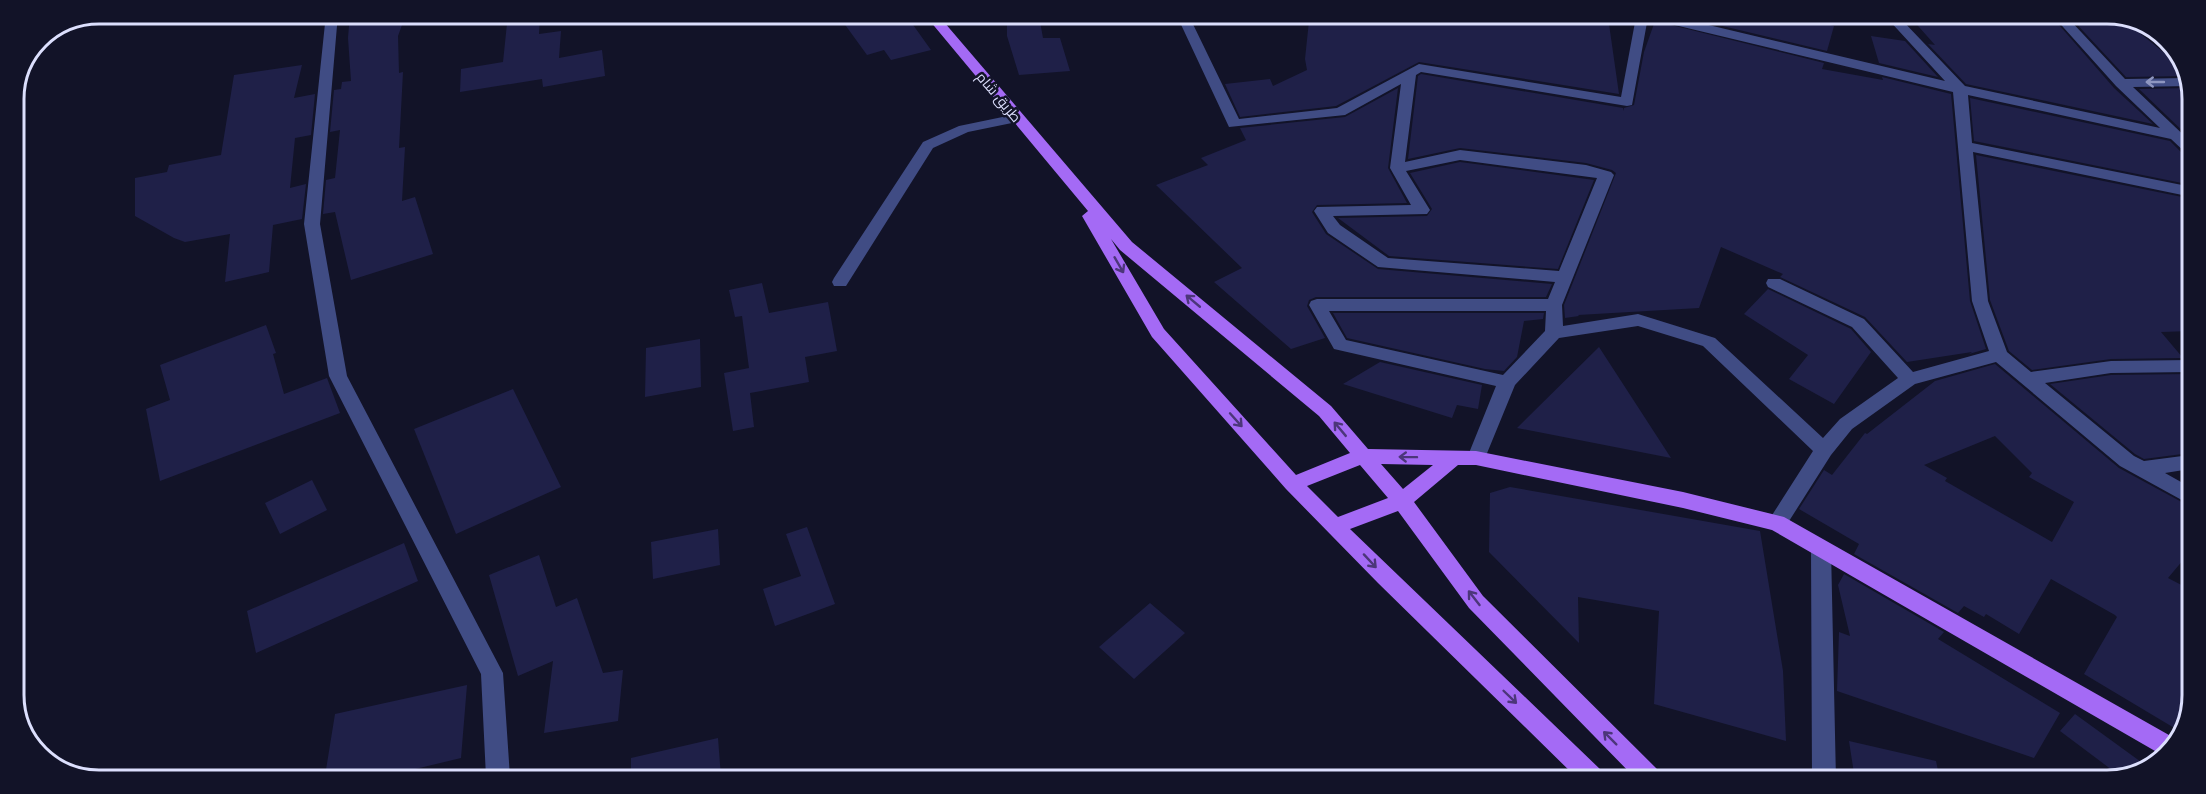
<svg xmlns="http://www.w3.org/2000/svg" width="2206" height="794" font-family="Montserrat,Cairo,sans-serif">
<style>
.building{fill:#1f2048;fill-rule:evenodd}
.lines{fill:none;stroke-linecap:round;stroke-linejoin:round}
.minor{fill:#404c84;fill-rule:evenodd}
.major{fill:#a46af5;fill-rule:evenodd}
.oneway{stroke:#8e96c0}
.oneway2{stroke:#4c367a}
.labels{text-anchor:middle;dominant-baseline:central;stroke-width:5;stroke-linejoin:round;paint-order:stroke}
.far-street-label{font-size:14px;fill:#dcdffd;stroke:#121328}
.rim{fill:none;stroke:#dcdffd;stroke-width:3}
</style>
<rect width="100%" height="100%" fill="#121328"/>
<!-- building -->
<path class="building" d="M350,14H406L398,36L399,73L403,72L399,148L405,147L402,201L415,197L433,254L351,280L335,212L323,214L326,180L335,178L340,130L330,132L334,90L341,89L342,82L351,81L348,38Z
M508,14L540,15L539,34L561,31L559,58L602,50L605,76L543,87L542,79L460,92L461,69L503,62Z
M838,15H906L931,50L891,60L884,50L867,55Z
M1007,16H1039L1043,38H1060L1070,71L1019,75L1007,36Z
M1375,16L1608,17L1619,94L1419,62L1336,106L1240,117L1225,84L1270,79L1273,86L1307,70L1305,59L1309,21L1374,25Z
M1685,17H1798L1834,26L1827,51Z
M1911,18H2053L2114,88L2153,124L1966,84L1928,44L1935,45Z
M2071,18H2121L2183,68L2186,76L2126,77Z
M1655,21L1824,63L1822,69L1883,80L1882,77L1951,94L1970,301L1986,349L1969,354L1972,352L1907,362L1865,317L1780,277L1783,274L1721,247L1699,308L1578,315L1579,316L1565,318L1564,305L1616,173L1612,170L1586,163L1460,148L1408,159L1418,76L1421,74L1623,108V111L1624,108L1634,105L1644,52Z
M1871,36L1905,41L1938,77L1879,63Z
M302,65L294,98L315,94L311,135L295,138L290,188L306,184L302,219L273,225L269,272L225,282L230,234L185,242L174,238L135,216V178L167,172L169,165L221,155L234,75Z
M1398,88L1388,168L1407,203L1317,205L1312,212L1326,234L1378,269L1552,284L1546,297H1316L1309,300L1307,306L1325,338L1291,349L1214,282L1242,268L1156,185L1208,165L1201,158L1246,140L1240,128L1345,117Z
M2190,88L2192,93V140L2139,89Z
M1970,98L2170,141L2185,156L2192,157V185L1974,141Z
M1976,155L2192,199L2191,331L2161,332L2183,358L2111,359L2032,370L2009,351L1990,300Z
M1460,162L1594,180L1558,269L1389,256L1338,218L1427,216L1432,209L1410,173Z
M762,283L769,313L828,302L837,351L805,357L809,382L750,393L754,427L733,431L724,373L749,368L742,316L735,317L729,290Z
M1768,289L1851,329L1871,352L1834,404L1789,379L1808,355L1744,314Z
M1333,313H1544L1543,319L1524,321L1517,357L1504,371L1485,369L1347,338Z
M266,325L276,353L273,354L284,394L327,378L340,413L160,481L146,409L170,400L160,365Z
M700,339L701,387L645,397L646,348Z
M1599,347L1671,458L1517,428Z
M1380,362L1482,385L1478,409L1457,405L1452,418L1343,384Z
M1995,364L2119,468L2189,506V553L2168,578L2189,589L2188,723L2181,732L2084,674L2117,617L2115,615L2051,579L2019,634L1986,614L1984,617L1964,606L1958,613L1854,554L1859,544L1799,509L1824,470L1832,475L1865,433L1867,434L1935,381ZM1995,436L2032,473L2029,477L2074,502L2052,542L1945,481L1947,478L1924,465Z
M2190,374V453L2144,459L2135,454L2050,384L2111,375Z
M513,389L561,487L456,534L414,429Z
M312,480L327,510L280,534L265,503Z
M1510,487L1760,531L1783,671L1786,741L1654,704L1659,611L1578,597L1579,643L1489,552L1490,493Z
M807,527L835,604L775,626L763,589L801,576L786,534Z
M718,529L720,565L653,579L651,542Z
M404,543L418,581L256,653L247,611Z
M539,555L556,607L577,598L603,673L623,670L618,721L544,733L553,661L518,676L489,575Z
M1844,574L1944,632L1938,639L2060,713L2034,758L1837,691L1839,632L1850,636L1838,585Z
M1150,603L1185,633L1134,679L1099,647Z
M467,685L461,758L382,777L325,776L335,714Z
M2075,714L2148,767L2120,776L2060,731Z
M718,738L721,777H631V758Z
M1849,741L1936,761L1940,780H1855Z"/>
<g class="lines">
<!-- minor -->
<path class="minor" d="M326,14H338L320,224L347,376L503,673L510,777H486L481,674L329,376L304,224Z
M1177,16H1189L1239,119L1337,108L1419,64L1621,97L1636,17H1648L1632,105L1627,106L1421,72L1416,75L1405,162L1460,150L1586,165L1611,172L1614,175L1562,305L1563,326L1638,314L1715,338L1823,438L1840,419L1898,378L1852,327L1768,287L1766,283L1768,279H1780L1864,319L1913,372L1989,351L1972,301L1953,92L1658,21L1652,17H1675L1945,81L1887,18H1900L1965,86L2160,128L2116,86L2055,18H2068L2125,79L2187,78L2190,86L2133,87L2192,143V155L2187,154L2171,139L1968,95L1972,143L2192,187V197L1973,152L1988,301L2007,352L2031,372L2111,361L2190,360V372L2111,373L2045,383L2134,456L2144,461L2190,455V469L2165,473L2190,487L2189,504L2120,466L1996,362L1915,384L1852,429L1831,455L1784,529L1777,531L1770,529L1767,523L1813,451L1703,346L1638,326L1559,338L1515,385L1483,463L1476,465L1469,463L1467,458L1496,386L1334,349L1309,305L1311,301L1317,299H1548L1555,282L1378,267L1328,233L1314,211L1317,207L1411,205L1390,168L1401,84L1345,115L1229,127ZM1460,160L1597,178L1559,271L1388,258L1340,225L1333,216L1427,214L1430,210L1406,171ZM1329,311H1546L1545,331L1503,375L1346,340Z
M1017,114L1022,115L1024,118L1022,121L968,132L933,148L846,286H834L832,282L834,278L923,142L959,126Z
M1821,541L1828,543L1831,549L1836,780H1812L1811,549L1814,543Z"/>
<!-- major -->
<path class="major" d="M925,15H938L1132,242L1331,406L1368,449L1476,451L1683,492L1784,517L2176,739L2164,756L2162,755L1772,530L1683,508L1476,465H1458L1414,502L1483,596L1659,771L1663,779H1636L1469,608L1398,511L1350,529L1602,771L1606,779H1578L1378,583L1286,489L1152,337L1082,216L1088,211ZM1111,239L1120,250L1319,416L1350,453L1296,475L1164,329ZM1381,464L1433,465L1403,489ZM1360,465L1388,498L1338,517L1307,486Z"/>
</g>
<!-- one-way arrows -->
<defs><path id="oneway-shaft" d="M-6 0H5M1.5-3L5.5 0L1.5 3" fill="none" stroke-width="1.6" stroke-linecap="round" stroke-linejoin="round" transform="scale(1.5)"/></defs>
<use class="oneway" href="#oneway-shaft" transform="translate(2155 82) rotate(180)"/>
<g class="oneway2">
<use href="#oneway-shaft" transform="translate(1119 265) rotate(60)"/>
<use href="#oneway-shaft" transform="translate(1193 301) rotate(-140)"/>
<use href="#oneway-shaft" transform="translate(1236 420) rotate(48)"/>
<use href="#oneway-shaft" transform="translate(1340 429) rotate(-130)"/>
<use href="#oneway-shaft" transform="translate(1408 457) rotate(-179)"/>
<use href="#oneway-shaft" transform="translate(1370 561) rotate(47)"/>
<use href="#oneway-shaft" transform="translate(1474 598) rotate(-128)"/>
<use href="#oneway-shaft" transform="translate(1510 697) rotate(44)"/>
<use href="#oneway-shaft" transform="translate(1610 738) rotate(-135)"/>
</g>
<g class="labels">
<!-- far-street labels -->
<g class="far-street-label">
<text transform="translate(999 97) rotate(50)">طريق شام</text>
</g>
</g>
<!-- crop -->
<path d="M0 0H2206V794H0ZM99 24H2107A75 75 0 0 1 2182 99V695A75 75 0 0 1 2107 770H99A75 75 0 0 1 24 695V99A75 75 0 0 1 99 24Z" fill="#121328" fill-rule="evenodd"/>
<path class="rim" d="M99 24H2107A75 75 0 0 1 2182 99V695A75 75 0 0 1 2107 770H99A75 75 0 0 1 24 695V99A75 75 0 0 1 99 24Z"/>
</svg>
